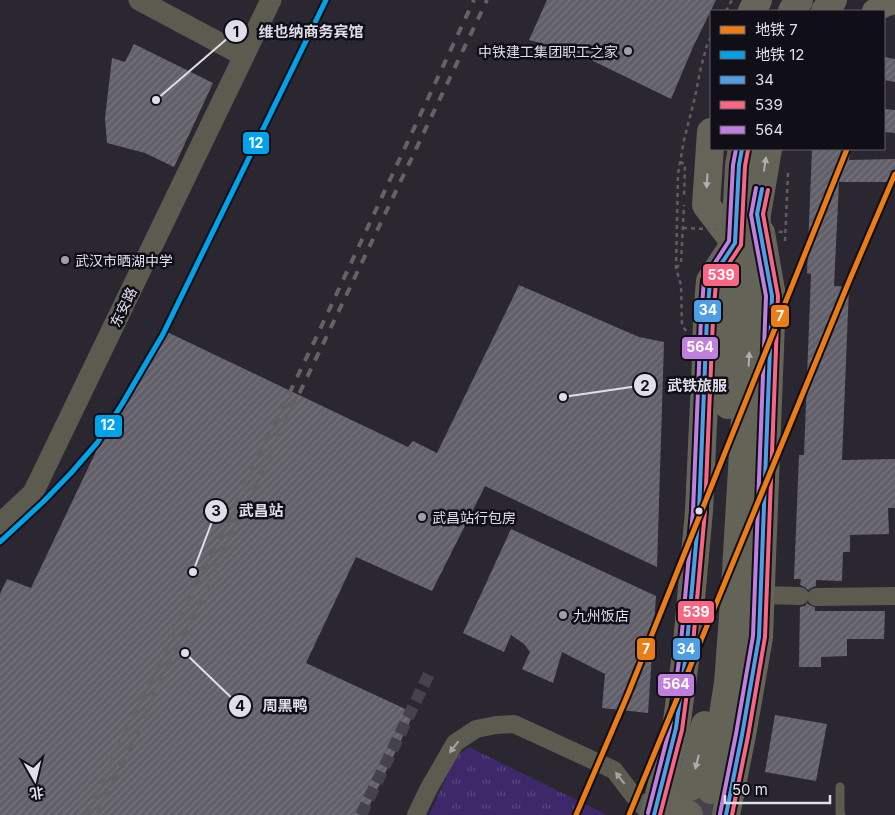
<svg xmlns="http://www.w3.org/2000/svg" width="895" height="815" font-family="Inter,'Noto Sans SC',sans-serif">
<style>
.park{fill:url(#park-tufts)}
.building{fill:url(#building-hatch)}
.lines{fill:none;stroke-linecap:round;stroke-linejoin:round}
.pedestrian-tunnel{stroke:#45424d;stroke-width:12;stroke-dasharray:12 6;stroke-linecap:butt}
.trunk-tunnel{stroke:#45424d;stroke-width:28;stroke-dasharray:28 14;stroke-linecap:butt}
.path{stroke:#605e5c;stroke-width:2.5;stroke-dasharray:4 4;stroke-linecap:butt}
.service{stroke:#5b5b50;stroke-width:9}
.minor{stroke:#5b5b50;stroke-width:18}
.tertiary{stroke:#5b5b50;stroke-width:21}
.secondary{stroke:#666759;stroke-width:24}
.primary{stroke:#666459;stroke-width:28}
.trunk{stroke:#646358;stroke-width:28}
.rail{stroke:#646262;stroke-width:4;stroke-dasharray:9 9;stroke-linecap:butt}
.path-bridge{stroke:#605e5c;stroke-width:2.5;stroke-dasharray:4 4;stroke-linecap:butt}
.bus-1-casing{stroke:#100e16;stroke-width:8}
.bus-2-casing{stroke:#100e16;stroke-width:8}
.bus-3-casing{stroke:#100e16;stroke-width:8}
.bus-1{stroke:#4d9ee5;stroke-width:4}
.bus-2{stroke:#fa6682;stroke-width:4}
.bus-3{stroke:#c07fdc;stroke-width:4}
.metro-1-casing{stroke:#100e16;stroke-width:9}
.metro-2-casing{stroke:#100e16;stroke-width:9}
.metro-1{stroke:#eb7c16;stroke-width:5}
.metro-2{stroke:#00a3e9;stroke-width:5}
.oneway{fill:#afadb0}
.oneway2{fill:#b0adb1}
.oneway3{fill:#a5a3a5}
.poi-dot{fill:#a19eaa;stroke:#100e16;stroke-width:2}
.bus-dot{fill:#e1deeb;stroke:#100e16;stroke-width:2}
.labels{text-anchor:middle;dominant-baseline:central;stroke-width:5;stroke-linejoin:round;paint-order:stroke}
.poi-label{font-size:14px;fill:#e1deeb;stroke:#100e16;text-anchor:start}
.street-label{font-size:14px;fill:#e1deeb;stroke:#100e16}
.leader{fill:none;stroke:#e1deeb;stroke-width:2}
.callout-dot{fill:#e1deeb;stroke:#100e16;stroke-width:2}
.mark-label{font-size:15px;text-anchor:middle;font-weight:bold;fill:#111}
.callout-label{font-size:15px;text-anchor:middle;font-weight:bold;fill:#e1deeb;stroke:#100e16;stroke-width:5;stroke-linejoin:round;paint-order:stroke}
.line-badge{stroke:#100e16;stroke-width:2}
.badge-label{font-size:14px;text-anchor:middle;font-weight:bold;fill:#fff}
</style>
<defs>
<pattern id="park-tufts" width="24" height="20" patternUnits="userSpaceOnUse" patternTransform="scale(1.25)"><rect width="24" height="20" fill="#3f2869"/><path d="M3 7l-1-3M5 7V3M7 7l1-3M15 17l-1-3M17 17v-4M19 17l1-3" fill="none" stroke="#5a477f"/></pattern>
<pattern id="building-hatch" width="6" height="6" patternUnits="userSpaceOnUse" patternTransform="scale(1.25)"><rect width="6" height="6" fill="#615f67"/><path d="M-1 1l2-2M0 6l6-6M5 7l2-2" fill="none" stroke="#77767d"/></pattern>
</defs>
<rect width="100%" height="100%" fill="#2a2731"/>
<!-- park -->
<path class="park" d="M469,747L607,815H429L456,756Z"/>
<!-- building -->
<path class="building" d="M547,0H716L693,47L671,99L579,54L529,40Z
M134,44L213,83L174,167L145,153L107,143L105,118L112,58L125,62Z
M884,57L895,59V82L884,80Z
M884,109L895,110V133L884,132Z
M812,149H850L849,160L895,159V182H839L834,286L849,287L842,460L895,459V508H888L889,534L850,535V552H843L842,581L816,580V586L811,588L808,590L805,587L800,585L801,579H794L799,455H804L811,274L807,273Z
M519,285L639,337L664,342L657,567L485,486L432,591L356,557L306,663L414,713L365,815H0V594L7,579L31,588L121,399L165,331L408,447L413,441L437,453Z
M511,529L656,596L648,713L602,708L605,674L562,652L553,683L522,669L530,652L524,644L511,635L504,652L463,633Z
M807,603L811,606L815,607V611H885L884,639H847V656L821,657V667H799L800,607L805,606Z
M775,715L827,724L816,781L765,772Z"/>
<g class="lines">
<!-- pedestrian-tunnel -->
<path class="pedestrian-tunnel" d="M361,815L429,674"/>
<!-- trunk-tunnel -->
<path class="trunk-tunnel" d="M702,815L711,790"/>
<!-- path -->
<path class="path" d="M726,11L732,0
M680,162L685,164L684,197
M785,241L788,172L785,171
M676,268L681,263L684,205
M686,331L682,325L681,285L676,268L678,174L684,140L695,97L701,67L707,45L711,37"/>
<!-- service -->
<path class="service" d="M840,787V813L841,815"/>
<!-- minor -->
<path class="minor" d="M760,595L800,596
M816,597L895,596
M416,815L429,788L455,743L476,729L496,725L514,724L614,770L633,795L651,815"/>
<!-- tertiary -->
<path class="tertiary" d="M139,0L244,56
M0,524L33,493L271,0"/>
<!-- secondary -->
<path class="secondary" d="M874,11L885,5L895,2"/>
<!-- primary -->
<path class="primary" d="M752,11L758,0
M666,769C666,783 668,799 678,809C681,811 686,813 689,815
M654,815L676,728L686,654L699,511L706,359L707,318L710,281L735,243L706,205L711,132
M726,815L742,735L759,637L772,296L761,233"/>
<!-- trunk -->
<path class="trunk" d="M792,11L799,0
M825,11L833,0
M728,405L730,305L735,243L739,165L742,149
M690,787L705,725
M711,790L728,683L735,588L757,214L768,149"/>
<!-- rail -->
<path class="rail" d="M86,815L315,340L474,0
M97,815L323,344L487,0"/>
<!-- path-bridge -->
<path class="path-bridge" d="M683,228L785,232"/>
<!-- bus-1 casing -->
<g class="bus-1-casing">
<path id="bus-1" d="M654,815L676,728L686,654L699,511L707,318L710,281L735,243L739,165L742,149
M726,815L742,735L759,637L772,296L757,214L762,189"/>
</g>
<!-- bus-2 casing -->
<g class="bus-2-casing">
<path id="bus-2" d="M660,815L682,730L692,655L705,511L713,318L716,283L741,245L745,166L748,150
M732,815L748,736L765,637L778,296L763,214L768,190"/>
</g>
<!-- bus-3 casing -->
<g class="bus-3-casing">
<path id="bus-3" d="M648,813L670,727L680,653L693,511L701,318L704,280L729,241L733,165L736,149
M720,814L736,734L753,636L766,296L751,215L756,188"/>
</g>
<!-- bus-1 -->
<use href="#bus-1" class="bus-1"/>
<!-- bus-2 -->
<use href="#bus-2" class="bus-2"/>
<!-- bus-3 -->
<use href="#bus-3" class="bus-3"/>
<!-- metro-1 casing -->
<g class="metro-1-casing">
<path id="metro-1" d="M576,815L628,694L847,149
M629,815L850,279L895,174"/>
</g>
<!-- metro-2 casing -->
<g class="metro-2-casing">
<path id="metro-2" d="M0,542L43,502L71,473L97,443L122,404L163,334L326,0"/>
</g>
<!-- metro-1 -->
<use href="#metro-1" class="metro-1"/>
<!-- metro-2 -->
<use href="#metro-2" class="metro-2"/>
</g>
<!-- one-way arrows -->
<defs><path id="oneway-solid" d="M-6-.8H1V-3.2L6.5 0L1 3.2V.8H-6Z" transform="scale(1.25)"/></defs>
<g class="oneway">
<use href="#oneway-solid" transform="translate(765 164) rotate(-81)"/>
<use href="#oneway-solid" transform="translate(749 359) rotate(-87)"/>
<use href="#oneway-solid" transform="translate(697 762) rotate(104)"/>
</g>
<use class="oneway2" href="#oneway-solid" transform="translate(707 181) rotate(94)"/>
<g class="oneway3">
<use href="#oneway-solid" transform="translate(454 747) rotate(128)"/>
<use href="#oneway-solid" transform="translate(620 778) rotate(-128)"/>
</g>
<!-- markers -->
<g class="poi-dot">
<circle cx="628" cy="51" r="5"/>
<circle cx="65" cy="260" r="5"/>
<circle cx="422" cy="517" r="5"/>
<circle cx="563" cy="615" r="5"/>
</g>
<circle class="bus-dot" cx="699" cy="511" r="4.5"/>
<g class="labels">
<!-- poi labels -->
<g class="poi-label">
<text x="618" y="51" text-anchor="end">中铁建工集团职工之家</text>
<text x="75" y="260">武汉市晒湖中学</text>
<text x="432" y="517">武昌站行包房</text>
<text x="573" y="615">九州饭店</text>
</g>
<!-- street labels -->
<g class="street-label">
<text transform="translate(123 307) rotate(-64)">东安路</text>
</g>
</g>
<!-- callouts -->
<path class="leader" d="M156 100L236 31M563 397L645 385M193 572L216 511M185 653L240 706"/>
<g class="callout-dot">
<circle cx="156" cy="100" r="5"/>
<circle cx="563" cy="397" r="5"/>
<circle cx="193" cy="572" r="5"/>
<circle cx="185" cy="653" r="5"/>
<circle cx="236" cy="31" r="12"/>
<circle cx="645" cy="385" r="12"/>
<circle cx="216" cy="511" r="12"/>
<circle cx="240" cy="706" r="12"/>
</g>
<g class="mark-label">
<text x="236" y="37">1</text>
<text x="645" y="391">2</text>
<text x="216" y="516">3</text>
<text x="240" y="711">4</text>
</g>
<g class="callout-label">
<text x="311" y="37">维也纳商务宾馆</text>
<text x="697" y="391">武铁旅服</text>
<text x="261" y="516">武昌站</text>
<text x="285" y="711">周黑鸭</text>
</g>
<g class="line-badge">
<rect x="242" y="131" width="28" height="24" rx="5" fill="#00a3e9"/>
<rect x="702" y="263" width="38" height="24" rx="5" fill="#fa6682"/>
<rect x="693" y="299" width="29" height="24" rx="5" fill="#4d9ee5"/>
<rect x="770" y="304" width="20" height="24" rx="5" fill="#eb7c16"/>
<rect x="681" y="336" width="38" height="24" rx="5" fill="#c07fdc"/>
<rect x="94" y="414" width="29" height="24" rx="5" fill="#00a3e9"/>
<rect x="677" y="600" width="38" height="24" rx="5" fill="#fa6682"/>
<rect x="672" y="637" width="29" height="24" rx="5" fill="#4d9ee5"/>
<rect x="636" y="637" width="20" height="24" rx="5" fill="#eb7c16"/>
<rect x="657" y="673" width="38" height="24" rx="5" fill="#c07fdc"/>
</g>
<g class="badge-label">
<text x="256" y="148">12</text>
<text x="721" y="280">539</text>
<text x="708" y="315">34</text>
<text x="780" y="321">7</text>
<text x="700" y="352">564</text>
<text x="108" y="430">12</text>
<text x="696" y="617">539</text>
<text x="686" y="654">34</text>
<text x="646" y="654">7</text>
<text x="676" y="689">564</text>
</g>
<!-- legend -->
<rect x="710" y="10" width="175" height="140" fill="#100e16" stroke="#64616b"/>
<rect x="720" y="26" width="25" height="8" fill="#eb7c16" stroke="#64616b"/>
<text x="755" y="35" font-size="15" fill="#e1deeb">地铁 7</text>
<rect x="720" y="51" width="25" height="8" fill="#00a3e9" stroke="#64616b"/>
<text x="755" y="60" font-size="15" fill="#e1deeb">地铁 12</text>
<rect x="720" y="76" width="25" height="8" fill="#4d9ee5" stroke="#64616b"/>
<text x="755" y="85" font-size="15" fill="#e1deeb">34</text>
<rect x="720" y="101" width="25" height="8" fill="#fa6682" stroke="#64616b"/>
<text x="755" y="110" font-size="15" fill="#e1deeb">539</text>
<rect x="720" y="126" width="25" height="8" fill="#c07fdc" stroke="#64616b"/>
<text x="755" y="135" font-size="15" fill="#e1deeb">564</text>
<!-- north arrow -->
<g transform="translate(35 780) rotate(172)" stroke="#100e16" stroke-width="4" paint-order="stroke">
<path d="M0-4L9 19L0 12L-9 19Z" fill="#e1deeb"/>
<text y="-8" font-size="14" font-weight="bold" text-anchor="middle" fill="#e1deeb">北</text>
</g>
<!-- scale -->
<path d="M725 795v8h105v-8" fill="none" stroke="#e1deeb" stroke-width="2.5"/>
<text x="732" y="795" font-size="15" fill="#e1deeb" stroke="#100e16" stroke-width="4" paint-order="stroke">50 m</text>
</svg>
